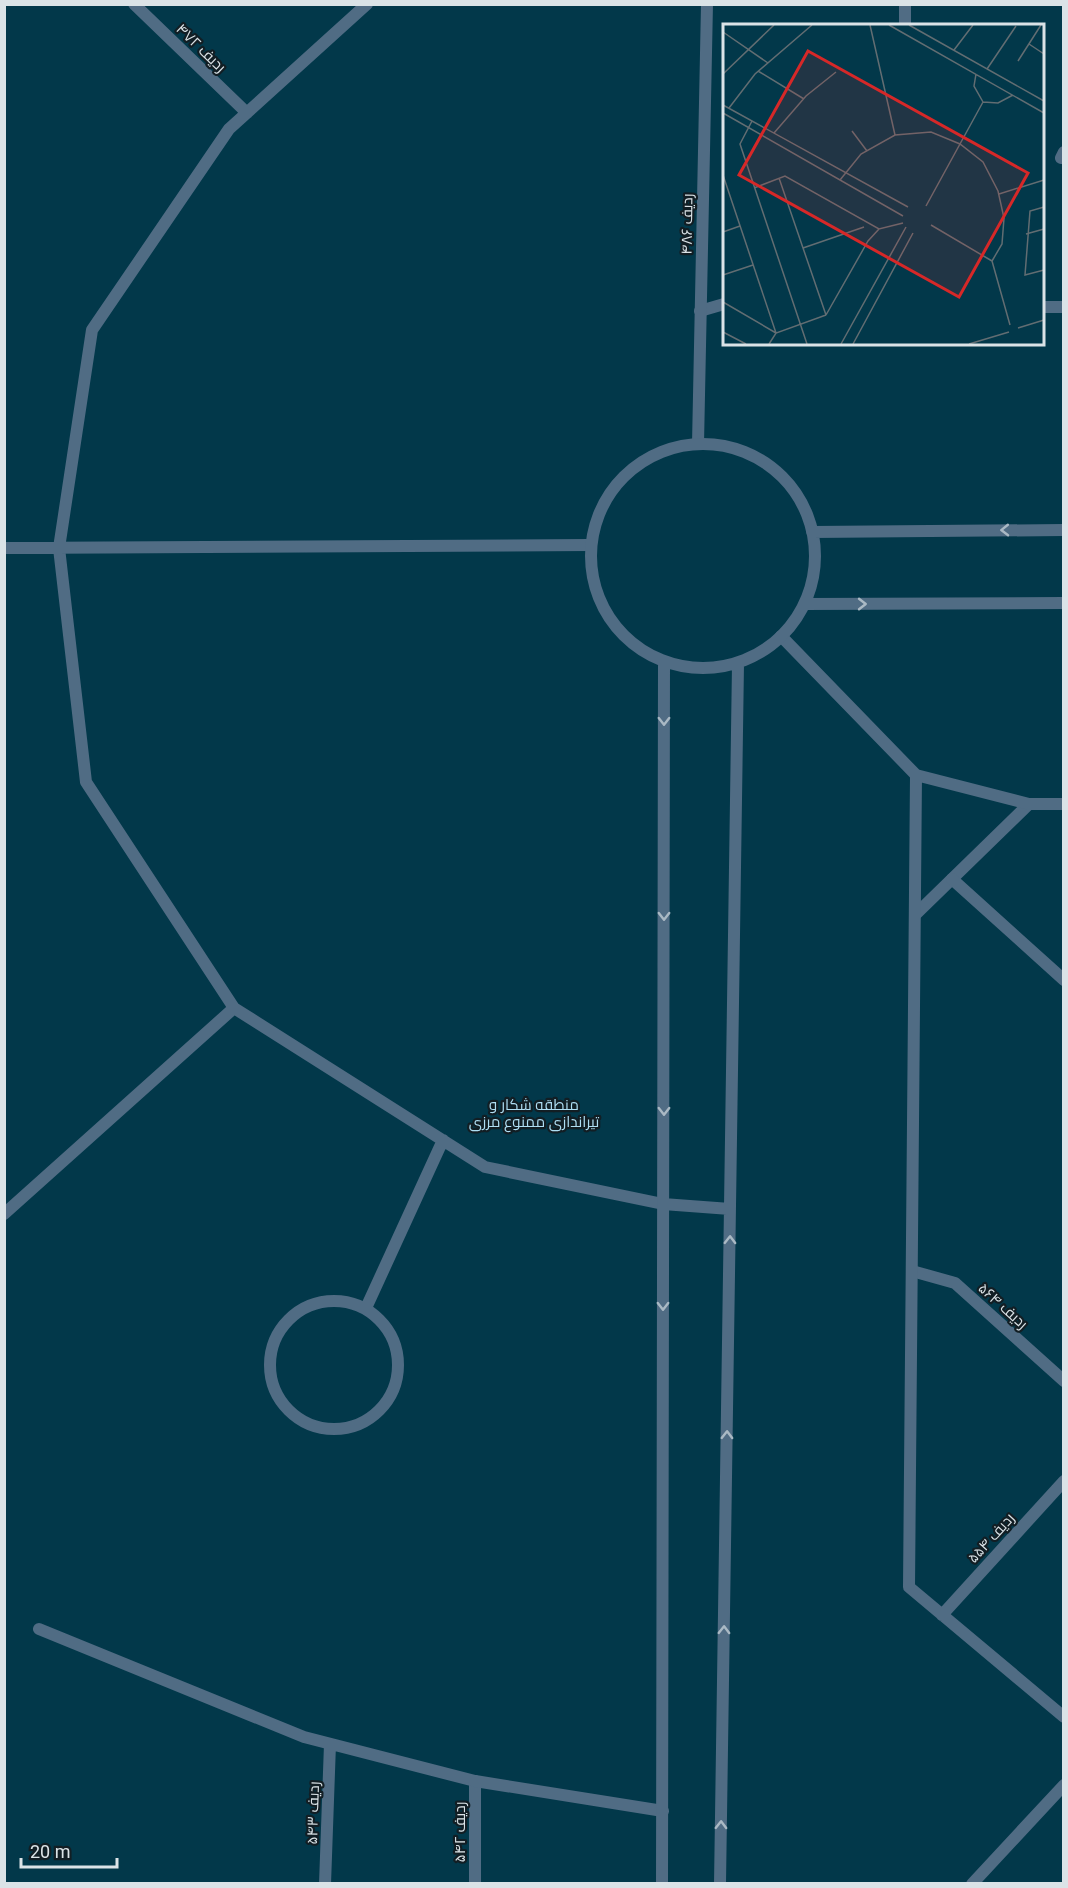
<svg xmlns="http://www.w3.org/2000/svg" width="1068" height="1888" font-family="Roboto,Cairo,sans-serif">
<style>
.green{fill:#02384a;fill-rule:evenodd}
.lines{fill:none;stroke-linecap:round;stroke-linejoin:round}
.service{stroke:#506c84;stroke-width:12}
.minor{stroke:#506c84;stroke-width:12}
.tertiary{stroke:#506c84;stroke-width:12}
.oneway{stroke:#aab9c4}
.labels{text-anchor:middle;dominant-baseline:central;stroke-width:4.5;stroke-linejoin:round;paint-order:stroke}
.street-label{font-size:15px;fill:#dbe3e7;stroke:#121e24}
.park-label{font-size:15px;fill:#afdef3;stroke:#121e24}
.inset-road{fill:none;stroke:#626d72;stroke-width:1.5}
.view{fill:#d62828;fill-opacity:0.15;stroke:#d62828;stroke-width:3}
.inset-edge{fill:none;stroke:#dbe3e7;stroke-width:3}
</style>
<rect width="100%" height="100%" fill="#121e24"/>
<!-- green -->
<path class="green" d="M5,5H1063V1883H5ZM724,26H1042V344H724Z"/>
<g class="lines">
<!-- service -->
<path class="service" d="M905,26V4
M1064,152L1061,158H1064
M1042,307H1064
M700,311L724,304
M915,915L1029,804
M912,1271L955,1283L1064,1381
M475,1884V1781"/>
<!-- minor -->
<path class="minor" d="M134,4L247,113
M367,4L229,129L92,330L59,548L86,782L234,1008L485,1167L663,1204
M698,444L707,4
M4,548L590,545
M781,636L916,775L909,1587L1064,1717
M916,775L1029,804H1064
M952,879L1064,980
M4,1214L234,1008
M270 1365a64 64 0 1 1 128 0a64 64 0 1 1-128 0Z
M366,1308L443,1140
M942,1615L1064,1481
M39,1629L304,1737L475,1781L663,1811
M325,1884L330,1744
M972,1884L1064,1785"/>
<!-- tertiary -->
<path class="tertiary" d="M591 556a112 112 0 1 1 224 0a112 112 0 1 1-224 0Z
M812,532L1064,530
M804,604L1064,603
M663,1204L730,1209
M662,1884L664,663
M720,1884L738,664"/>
</g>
<!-- one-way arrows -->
<defs><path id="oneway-chevron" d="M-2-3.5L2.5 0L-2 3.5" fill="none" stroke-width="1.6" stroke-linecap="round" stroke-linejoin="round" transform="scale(1.5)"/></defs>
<g class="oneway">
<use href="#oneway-chevron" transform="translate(1005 530) rotate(179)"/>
<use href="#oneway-chevron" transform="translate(862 604)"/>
<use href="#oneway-chevron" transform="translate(664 721) rotate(90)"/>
<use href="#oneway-chevron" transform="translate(664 916) rotate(90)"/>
<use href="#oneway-chevron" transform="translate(664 1111) rotate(90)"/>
<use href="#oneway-chevron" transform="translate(730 1240) rotate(-89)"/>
<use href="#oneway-chevron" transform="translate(663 1306) rotate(90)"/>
<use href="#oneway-chevron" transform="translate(727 1435) rotate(-89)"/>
<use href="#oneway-chevron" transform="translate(724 1630) rotate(-89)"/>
<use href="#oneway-chevron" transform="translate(721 1825) rotate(-89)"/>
</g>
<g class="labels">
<!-- street labels -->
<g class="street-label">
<text transform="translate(201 48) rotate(44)">ردیف ۴۷۲</text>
<text transform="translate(687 224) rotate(-89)">ردیف ۴۸۶</text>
<text transform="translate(1003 1306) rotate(42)">ردیف ۵۶۴</text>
<text transform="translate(991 1538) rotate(-48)">ردیف ۵۵۴</text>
<text transform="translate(313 1813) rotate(-88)">ردیف ۵۴۳</text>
<text transform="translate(460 1832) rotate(-90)">ردیف ۵۴۲</text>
</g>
<!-- park labels -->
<g class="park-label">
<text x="534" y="1105">منطقه شکار و<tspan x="534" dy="17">تیراندازی ممنوع مرزی</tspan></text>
</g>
</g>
<!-- overview -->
<g transform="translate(723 24)">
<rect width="321" height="321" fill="#121e24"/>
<path d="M0,1H321V320H0Z" fill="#02384a"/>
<path class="inset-road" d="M147,1L172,111M166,1L321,89M186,1L321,77M0,8L45,39M306,20L321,30M231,26L250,1M295,37L318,1M264,45L293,2M35,47L81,75M0,50L51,1M253,50L251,62L260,78M260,78L275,79L290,71M0,81L185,183M6,84L32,50L89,1M0,89L180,192M29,97L17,120L84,320M129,107L144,127M51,109L83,72L113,48M0,151L53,309M56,154L103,291M117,156L138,130L172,111L208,108L237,120L260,138L275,167L281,194L279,220L269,237M31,164L62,152L156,205L180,199M276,170L321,156M203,182L260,78M321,183L307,187L302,251L321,246M208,201L269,237M0,208L17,202M303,210L321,205M80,224L141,203M269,237L287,301M0,251L30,241M0,278L53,309M103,291L145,217L156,205M295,304L321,296M0,308L23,320M46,320L53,309L103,291M118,320L183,203M130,320L190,209M246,320L286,308"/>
<path class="view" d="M85,27L305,149L236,273L16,151Z"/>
<rect width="321" height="321" class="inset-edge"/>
</g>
<!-- border -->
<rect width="1068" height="1888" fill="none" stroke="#dbe3e7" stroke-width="12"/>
<!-- scale -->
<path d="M21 1858v9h96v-9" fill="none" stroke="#dbe3e7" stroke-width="3"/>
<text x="30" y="1858" font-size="18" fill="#dbe3e7" stroke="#121e24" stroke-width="4.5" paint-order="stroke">20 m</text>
</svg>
